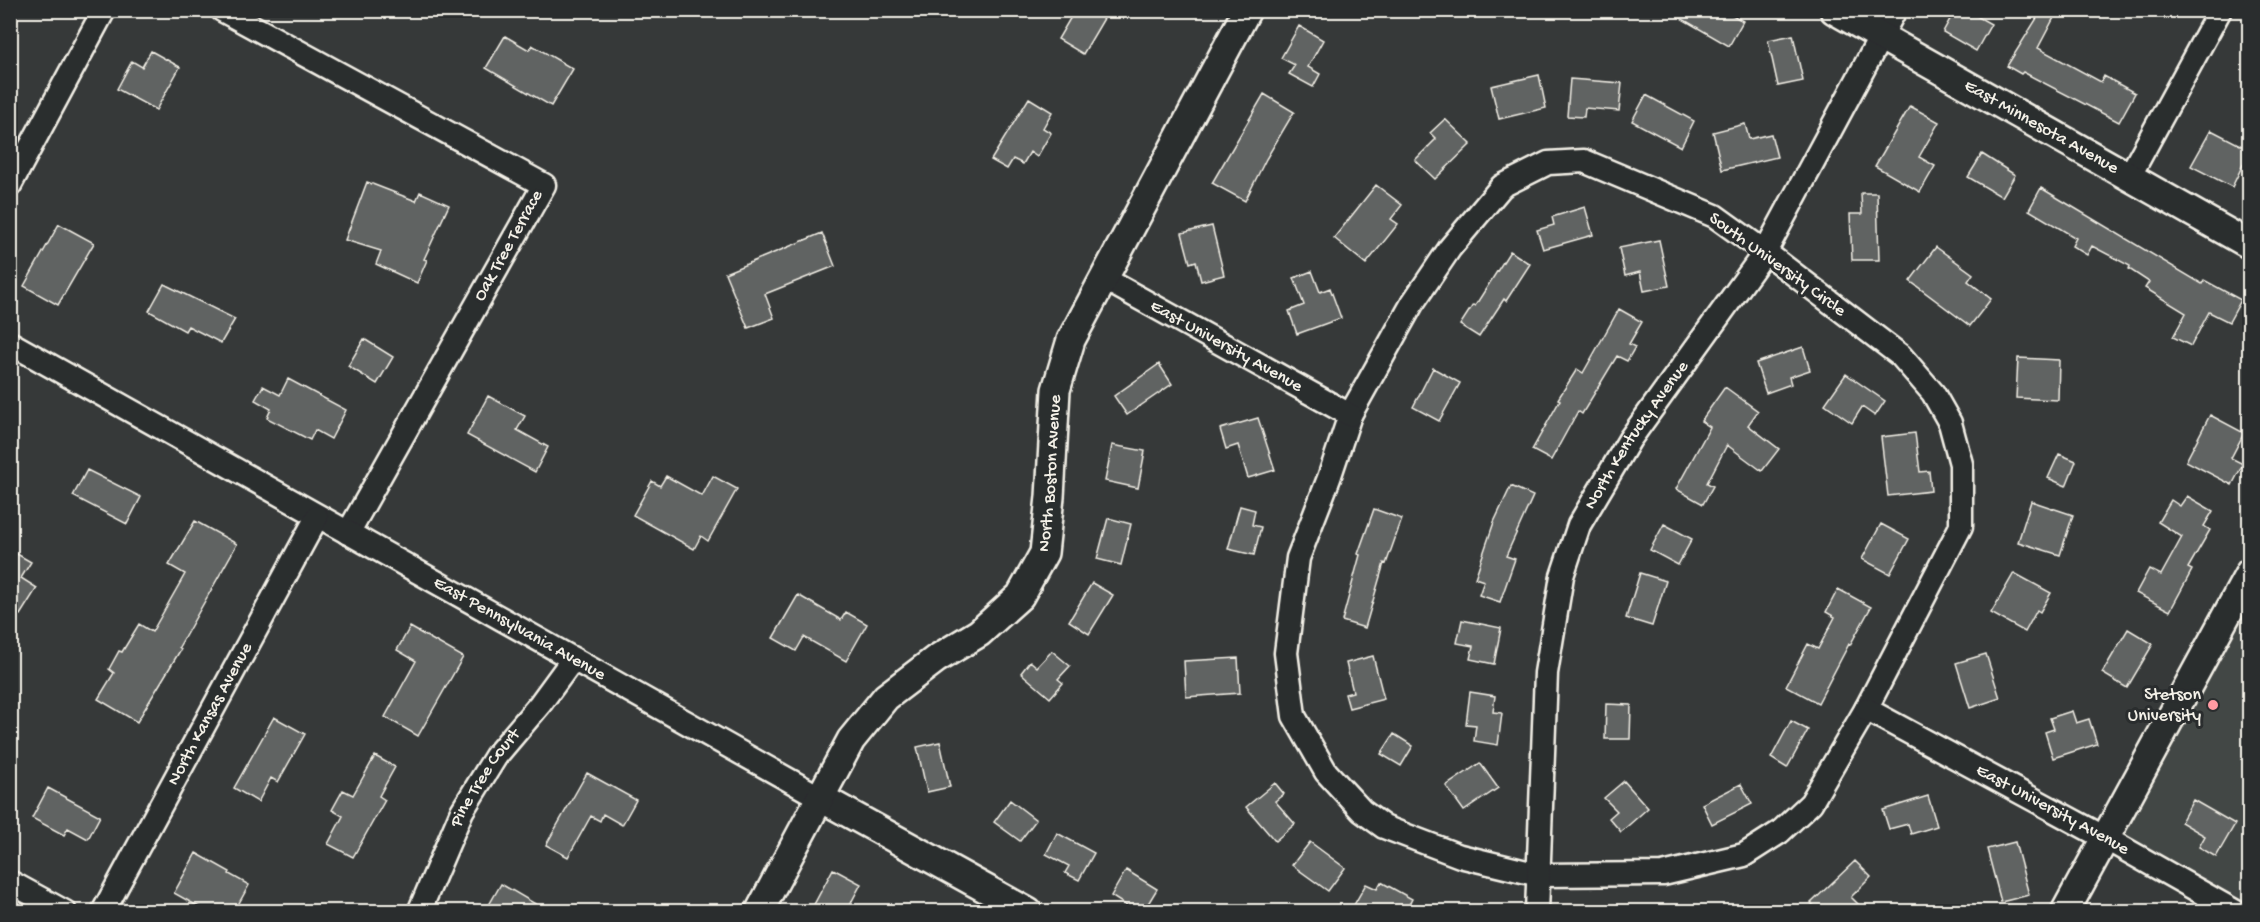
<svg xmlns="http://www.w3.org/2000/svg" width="2260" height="922" font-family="'Gochi Hand',sans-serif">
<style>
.built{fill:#434645}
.building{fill:#616362;stroke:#f4f1e8;stroke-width:1.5}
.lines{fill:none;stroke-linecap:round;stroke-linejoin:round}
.minor-casing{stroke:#f4f1e8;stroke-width:27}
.tertiary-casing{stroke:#f4f1e8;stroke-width:32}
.minor{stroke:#2a2d2e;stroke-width:22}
.tertiary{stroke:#2a2d2e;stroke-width:27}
.poi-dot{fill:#ff9aa2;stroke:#2a2d2e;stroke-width:2}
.labels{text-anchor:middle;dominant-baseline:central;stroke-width:6;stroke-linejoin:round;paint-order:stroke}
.street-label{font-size:18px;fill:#f4f1e8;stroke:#2a2d2e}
.poi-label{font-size:18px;fill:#f4f1e8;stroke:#2a2d2e;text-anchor:end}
</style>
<rect width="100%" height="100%" fill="#363939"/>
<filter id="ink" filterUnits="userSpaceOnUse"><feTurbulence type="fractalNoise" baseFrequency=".0167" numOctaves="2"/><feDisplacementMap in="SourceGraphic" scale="12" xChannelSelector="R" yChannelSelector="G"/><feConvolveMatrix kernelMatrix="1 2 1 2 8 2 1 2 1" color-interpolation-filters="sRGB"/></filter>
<g filter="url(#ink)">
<!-- built -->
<path class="built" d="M2249,572V911H2235L2105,838Z"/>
<!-- building -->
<path class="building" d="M1075,10H1109L1083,54L1058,39Z
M1667,10H1724L1743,21L1729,46Z
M1955,10H1966L1991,24L1976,51L1943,32Z
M2042,10H2058L2038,48L2101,82L2104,76L2135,93L2119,122L2023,72L2021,74L2007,66Z
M1299,26L1323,40L1308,67L1320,74L1313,87L1289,74L1295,65L1281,58Z
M1793,35L1803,81L1778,86L1768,40Z
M505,36L529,50L532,45L573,69L551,106L486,68Z
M151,51L180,67L156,110L117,89L132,61L142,67Z
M1539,75L1546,108L1499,119L1491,86Z
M1570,79L1622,83L1619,111L1585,108L1584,117L1567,116Z
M1264,94L1294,112L1266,159L1245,201L1212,183Z
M1646,95L1694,121L1681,147L1632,121Z
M1029,98L1052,112L1043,128L1051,133L1037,157L1030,152L1023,164L1013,159L1007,169L991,160Z
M1910,106L1939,122L1919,157L1935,166L1920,192L1875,166Z
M1445,119L1471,144L1435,179L1415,160L1436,139L1430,133Z
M1745,124L1749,139L1771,134L1777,157L1722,170L1713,132Z
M2211,130L2250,150L2232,187L2191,166Z
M1982,154L2015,175L2002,197L1968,177Z
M367,182L416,201L420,192L449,205L424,259L427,260L417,283L376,264L381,251L345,240Z
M1376,185L1402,205L1391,219L1398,224L1366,264L1334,238Z
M2041,188L2202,284L2204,280L2241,300L2229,322L2209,312L2191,346L2173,337L2186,313L2145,288L2149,282L2129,269L2130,266L2092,246L2087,255L2072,246L2076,238L2029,210Z
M1861,193H1877L1879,260H1852L1850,214H1862Z
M1585,207L1593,235L1543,249L1537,230L1554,225L1552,217Z
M59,224L94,243L58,305L24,286Z
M1212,226L1224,275L1201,281L1196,261L1190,263L1182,233Z
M822,233L835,266L765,294L774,318L748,328L725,273Z
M1659,240L1669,286L1644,291L1640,272L1625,276L1619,248Z
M1936,247L1973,274L1968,281L1991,299L1970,326L1910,281Z
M1510,251L1530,264L1506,301L1504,299L1479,337L1460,325L1473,305L1475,306Z
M1312,271L1320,292L1330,288L1341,318L1297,334L1289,311L1304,305L1294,278Z
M164,284L235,319L221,343L188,326L185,331L149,311Z
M1619,309L1642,322L1629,344L1635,347L1627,361L1617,356L1582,414L1578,411L1551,460L1532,450L1560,400L1558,399L1577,369L1583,373Z
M364,339L393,357L377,384L348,366Z
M1803,347L1810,370L1789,377L1791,384L1766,393L1756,363Z
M2018,358L2059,360L2058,400L2016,398Z
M1159,364L1172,384L1127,415L1114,396Z
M1433,368L1460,383L1439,421L1413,407Z
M1846,374L1885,401L1875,416L1862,407L1852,423L1825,404Z
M288,379L346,410L331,439L315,430L310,440L267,418L271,409L255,400L263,386L280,395Z
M1725,387L1758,411L1748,425L1779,449L1762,471L1727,445L1707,483L1713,486L1703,504L1676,489L1710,427L1701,421Z
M488,396L525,416L517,430L548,447L535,472L467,435Z
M2210,415L2244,433L2231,458L2243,464L2232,485L2186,461Z
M1258,418L1275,470L1248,478L1238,445L1226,449L1220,429Z
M1915,433L1920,472L1929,471L1931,491L1888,496L1881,437Z
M1112,445L1145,451L1138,488L1105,481Z
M2059,454L2076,461L2066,486L2048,478Z
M87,470L141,497L127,524L73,496Z
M666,476L702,496L713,476L737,489L708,541L701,536L694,549L633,515L652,481L660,486Z
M1511,486L1533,496L1506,556L1515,559L1500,602L1479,595L1484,581L1475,578L1494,522Z
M2187,496L2213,511L2204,526L2210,530L2188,568L2192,570L2170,611L2136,593L2149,569L2161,575L2182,537L2158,522L2171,500L2180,506Z
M2031,501L2073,515L2060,555L2018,542Z
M1240,506L1255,510L1252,525L1261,527L1254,555L1228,549Z
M1374,509L1402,519L1386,564L1384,563L1365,628L1342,621L1360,555L1358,554Z
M1108,518L1131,524L1121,565L1097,559Z
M195,521L237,544L179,647L181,649L137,722L98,699L114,673L109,669L119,651L122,652L139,624L152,632L185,574L169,565Z
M1664,524L1692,539L1678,565L1650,550Z
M1881,524L1909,539L1890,574L1862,559Z
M10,550L31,562L21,578L37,588L20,615L10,609Z
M1640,573L1666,581L1652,626L1626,618Z
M2014,573L2051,593L2040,612L2037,610L2025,632L1991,613Z
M1092,583L1113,595L1089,634L1069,621Z
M1838,589L1871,607L1850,645L1849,644L1818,703L1786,686L1808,644L1818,649L1835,617L1826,612Z
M798,595L841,620L846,612L867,624L846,661L804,637L796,651L773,638Z
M1462,620L1501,628L1494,664L1470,659L1473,646L1457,643Z
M410,627L463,657L418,736L385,717L416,661L397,650Z
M2128,629L2153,644L2127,688L2102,673Z
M1052,651L1070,666L1058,679L1063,683L1050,698L1021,673L1030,661L1037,667Z
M1986,654L2000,698L1970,708L1956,663Z
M1373,656L1384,699L1349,708L1345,694L1353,692L1346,663Z
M1238,658L1240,693L1186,697L1184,661Z
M1470,692L1495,696L1493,712L1502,713L1498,745L1474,741L1476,725L1466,724Z
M1606,704L1631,705L1630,739H1605Z
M2072,711L2076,723L2089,719L2097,744L2053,758L2045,732L2054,729L2050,718Z
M274,717L305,734L278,782L271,778L258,802L234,788Z
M1791,721L1808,730L1787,768L1771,758Z
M1394,734L1413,746L1401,766L1381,754Z
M940,742L950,787L927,792L917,747Z
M375,756L395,767L379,796L385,800L353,857L328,844L343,816L332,810L343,790L353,795Z
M1480,763L1498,788L1464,811L1446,786Z
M587,773L636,800L622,825L603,814L600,821L591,816L568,857L546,845Z
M1624,781L1648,808L1621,832L1609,818L1617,811L1604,798Z
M1275,783L1284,794L1275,801L1295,824L1275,841L1246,807Z
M1741,784L1752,804L1712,824L1702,804Z
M48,788L100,816L88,839L68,828L64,835L32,818Z
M1928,796L1937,826L1911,834L1908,824L1889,829L1883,810Z
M1010,800L1036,820L1020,841L994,822Z
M2193,800L2235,824L2216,857L2199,847L2205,836L2181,822Z
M1057,833L1094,853L1079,880L1065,873L1069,866L1046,854Z
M1310,842L1345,868L1328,891L1292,865Z
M2015,842L2029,895L2001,902L1987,849Z
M196,853L230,872L229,874L249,885L234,912H208L174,893Z
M1855,861L1871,877L1851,897L1866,912H1820L1811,903Z
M833,869L861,884L846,912H810Z
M1126,870L1157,889L1143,912H1136L1111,896Z
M1381,882L1412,899L1405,912H1350L1366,884L1377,889Z
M501,884L549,912H485Z"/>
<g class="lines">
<!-- minor casing -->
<g class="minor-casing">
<g id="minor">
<path d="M222,10L544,185L348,533"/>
<path d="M1584,161L1715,216L1765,252L1901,356L1933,393L1950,423L1961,464V526L1866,709L1811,803L1780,832L1744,855L1663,874L1539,875L1460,856L1384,827L1362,811L1326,772L1294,716L1286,653L1298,558L1329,478L1350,415L1412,304L1450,248L1502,186L1548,163Z"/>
<path d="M2129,177L2220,10"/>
<path d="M10,185L104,10"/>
<path id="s1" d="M1103,278L1350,415"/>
<path id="s2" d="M10,343L821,798"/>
<path id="s3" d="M1866,709L2105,838L2236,912"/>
<path d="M10,882L65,912"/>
<path id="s4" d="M103,912L317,517"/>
<path id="s5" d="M419,912L462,811L496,756L540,704L573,659"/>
<path id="s6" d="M1537,912L1546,673L1562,576L1579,525L1630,439L1765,252L1895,10"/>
</g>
</g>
<!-- tertiary casing -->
<g class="tertiary-casing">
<g id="tertiary">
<path id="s7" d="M1834,10L2250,245"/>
<path d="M821,798L1028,912"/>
<path id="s8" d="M759,912L851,740L886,697L936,659L979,633L1020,596L1044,553L1050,497L1056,390L1071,340L1247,10"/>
<path d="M2065,912L2250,572"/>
</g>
</g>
<!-- minor -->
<use href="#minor" class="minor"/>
<!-- tertiary -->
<use href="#tertiary" class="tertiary"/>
</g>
</g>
<!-- markers -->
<circle class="poi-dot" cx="2213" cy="705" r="6"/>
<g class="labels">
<!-- street labels -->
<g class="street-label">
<text stroke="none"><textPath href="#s7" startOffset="238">East Minnesota Avenue</textPath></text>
<text transform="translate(509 246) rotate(-61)">Oak Tree Terrace</text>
<text transform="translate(1777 265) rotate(36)">South University Circle</text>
<text stroke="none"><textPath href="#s1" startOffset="141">East University Avenue</textPath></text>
<text stroke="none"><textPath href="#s6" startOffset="498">North Kentucky Avenue</textPath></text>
<text stroke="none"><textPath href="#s8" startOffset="548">North Boston Avenue</textPath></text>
<text stroke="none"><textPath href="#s2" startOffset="584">East Pennsylvania Avenue</textPath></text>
<text stroke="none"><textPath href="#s4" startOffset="225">North Kansas Avenue</textPath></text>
<text stroke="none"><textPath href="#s5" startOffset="150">Pine Tree Court</textPath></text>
<text stroke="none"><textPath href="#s3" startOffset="212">East University Avenue</textPath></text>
</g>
<!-- poi labels -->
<g class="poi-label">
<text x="2201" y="695">Stetson<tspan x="2201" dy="21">University</tspan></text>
</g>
</g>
<!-- margin -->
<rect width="2260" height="922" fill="none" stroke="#2a2d2e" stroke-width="36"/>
<rect x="18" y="18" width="2224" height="886" fill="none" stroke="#f4f1e8" stroke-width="2" filter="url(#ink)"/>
</svg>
